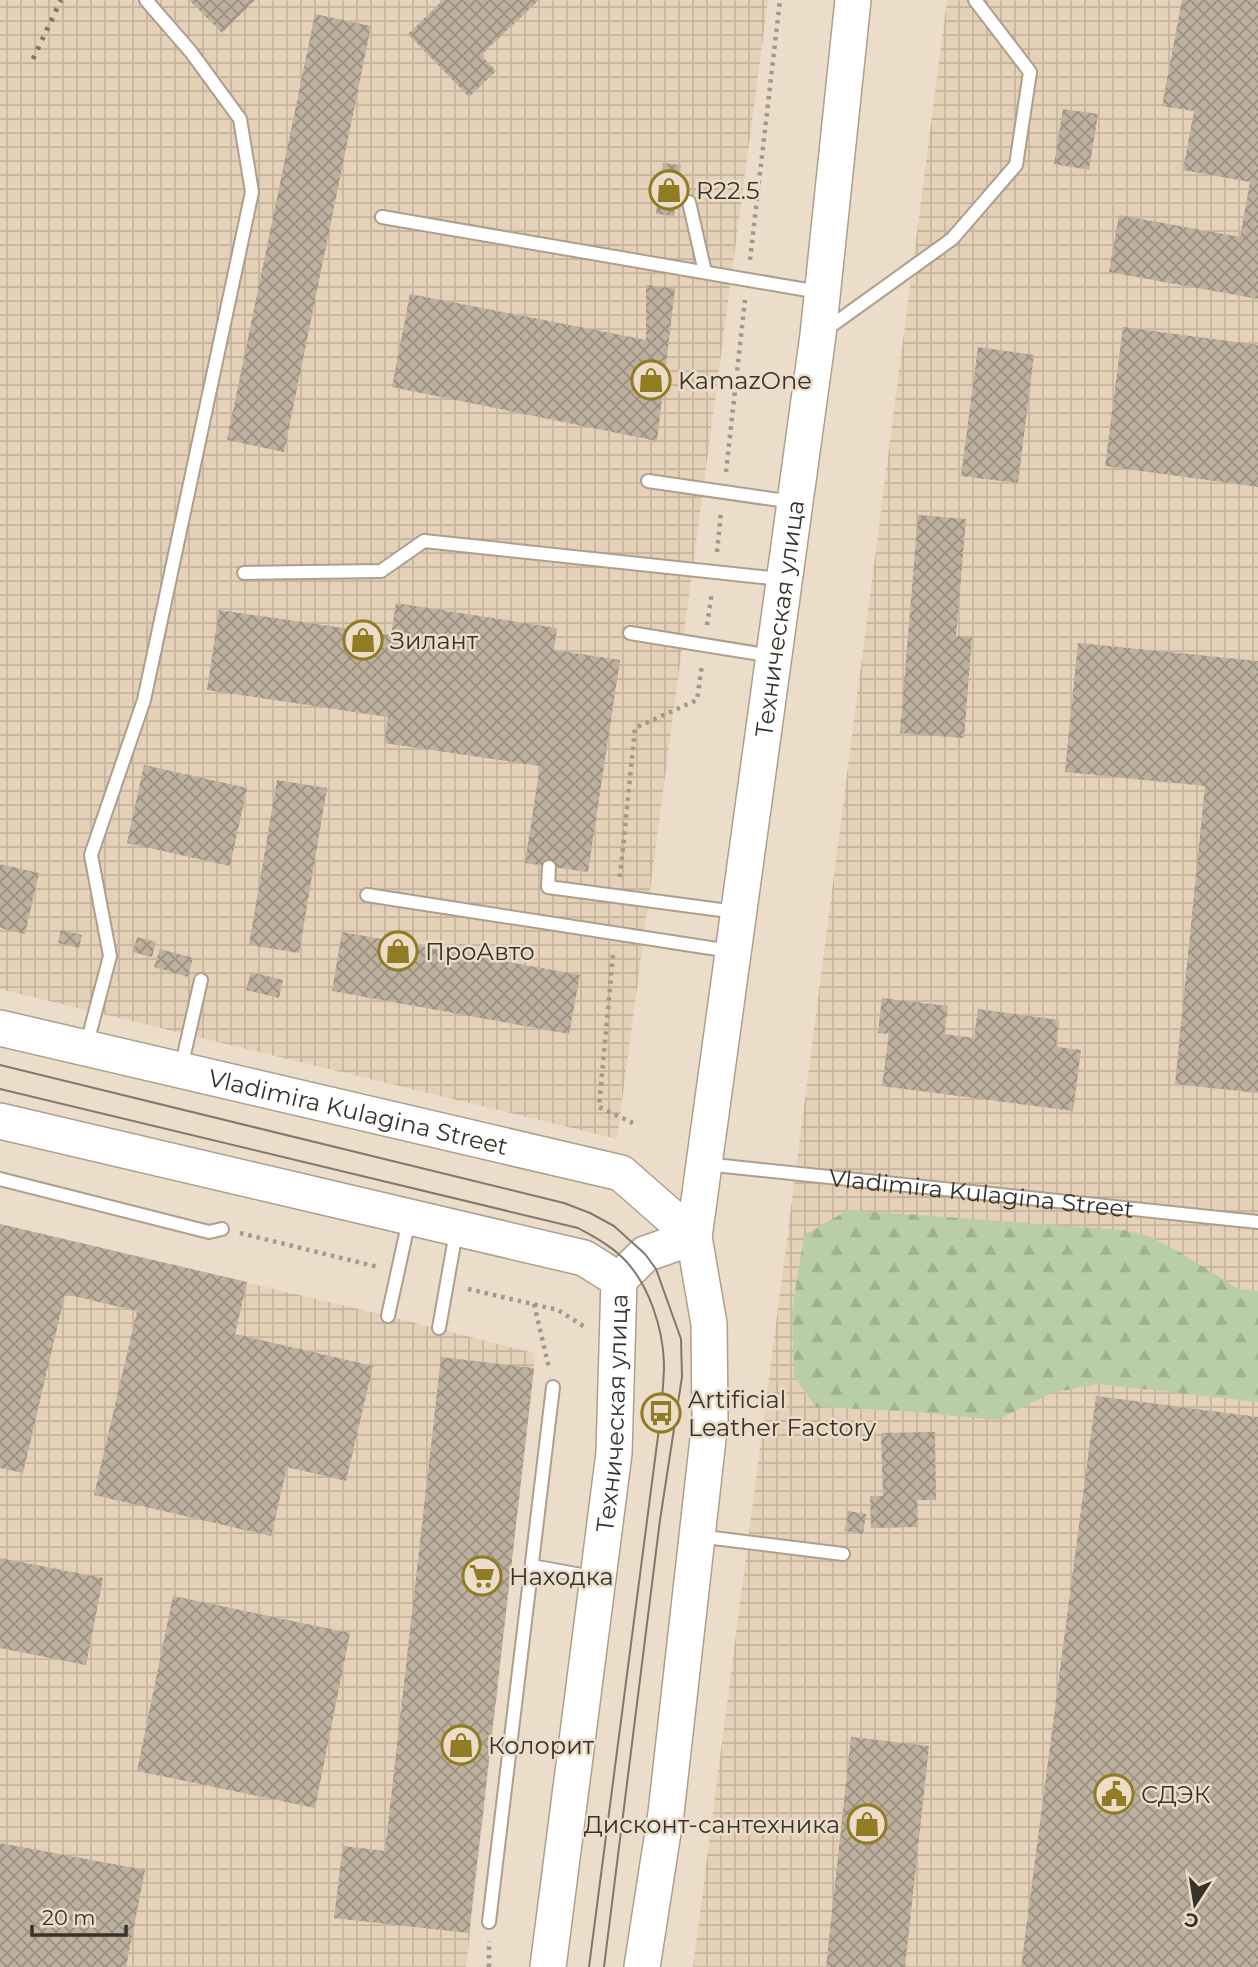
<svg xmlns="http://www.w3.org/2000/svg" width="1258" height="1967" font-family="Montserrat,sans-serif">
<style>
.industrial{fill:url(#industrial-grid)}
.forest{fill:url(#forest-firs)}
.building{fill:url(#building-cross-hatch)}
.lines{fill:none;stroke-linecap:round;stroke-linejoin:round}
.lane-casing{stroke:#ad9f8d;stroke-width:16}
.secondary-casing{stroke:#ad9f8d;stroke-width:38}
.path{stroke:#a39889;stroke-width:4.5;stroke-dasharray:3.5 5;stroke-linecap:butt}
.lane{stroke:#fff;stroke-width:12}
.secondary{stroke:#fff;stroke-width:35}
.tram{stroke:#81786b;stroke-width:2}
.rail{stroke:#81786b;stroke-width:5;stroke-dasharray:3.5 7;stroke-linecap:butt}
.labels{text-anchor:middle;dominant-baseline:central;stroke-width:5;stroke-linejoin:round;paint-order:stroke}
.poi-label{font-size:24px;fill:#37322a;stroke:#ecddca;text-anchor:start}
.street-label{font-size:24px;fill:#37322a;stroke:#ecddca}
</style>
<defs>
<pattern id="industrial-grid" width="8" height="8" patternUnits="userSpaceOnUse" patternTransform="scale(1.75)"><rect width="8" height="8" fill="#e4d1b8"/><path d="M0 4h8M4 0v8" fill="none" stroke="#c4b49e"/></pattern>
<pattern id="forest-firs" width="22" height="20" patternUnits="userSpaceOnUse" patternTransform="scale(1.75)"><rect width="22" height="20" fill="#bacea5"/><path d="M5 1l3.5 6h-7zM16 11l3.5 6h-7z" fill="#a0b18e"/></pattern>
<pattern id="building-cross-hatch" width="8" height="8" patternUnits="userSpaceOnUse" patternTransform="scale(1.75)"><rect width="8" height="8" fill="#beb09e"/><path d="M0 0l8 8M0 8l8-8" fill="none" stroke="#9b9081"/></pattern>
</defs>
<rect width="100%" height="100%" fill="#ecddca"/>
<!-- industrial -->
<path class="industrial" d="M0,0H768L617,1139L0,989Z
M947,0H1258V1967H693Z
M0,1224L388,1316L534,1353V1368L466,1967H0Z"/>
<!-- forest -->
<path class="forest" d="M848,1210L1123,1230L1149,1236L1178,1251L1238,1289L1258,1291V1402L1098,1384L1052,1393L997,1420L905,1411L816,1407L794,1377L792,1310L804,1235Z"/>
<!-- building -->
<path class="building" d="M189,0H255L222,33Z
M443,0H539L481,55L496,71L469,97L408,34Z
M1182,0H1258V299L1109,272L1119,215L1240,237L1250,182L1183,170L1194,111L1162,106Z
M315,14L371,26L284,452L227,440Z
M1063,109L1098,114L1089,170L1054,164Z
M663,163L681,165L674,216L656,214Z
M646,285L675,288L657,441L392,387L410,294L646,340Z
M1123,327L1258,345V487L1105,466Z
M978,347L1034,355L1018,483L961,476Z
M918,515L966,519L956,636L972,637L964,738L900,733Z
M396,603L557,628L554,650L620,660L588,872L525,863L540,766L384,743L388,717L207,690L219,610L391,635Z
M1078,643L1258,661V1093L1175,1084L1205,786L1065,772Z
M144,765L247,788L230,866L127,843Z
M277,780L327,788L299,953L249,945Z
M0,864L39,873L25,934L0,928Z
M61,930L82,935L79,948L58,943Z
M342,932L580,975L569,1034L332,991Z
M137,937L156,942L152,957L133,952Z
M160,949L193,958L188,977L154,967Z
M251,972L283,980L279,998L246,990Z
M882,998L948,1006L944,1034L974,1038L978,1009L1059,1020L1056,1047L1081,1050L1073,1111L882,1086L889,1034L878,1033Z
M0,1224L247,1282L235,1334L373,1366L346,1481L287,1467L271,1536L94,1495L137,1311L65,1294L23,1473L0,1468Z
M441,1357L534,1368L469,1933L334,1918L343,1846L385,1851Z
M1096,1396L1258,1417V1967H1021Z
M935,1432L936,1500H917L918,1527L871,1528L870,1496H883L881,1433Z
M848,1511L866,1514L863,1534L845,1531Z
M0,1558L103,1578L86,1665L0,1648Z
M173,1596L350,1633L315,1808L137,1771Z
M851,1737L929,1746L905,1967H826Z
M0,1843L145,1870L126,1967H0Z"/>
<g class="lines">
<!-- lane casing -->
<g class="lane-casing">
<g id="lane">
<path d="M689,202L705,272"/>
<path d="M382,217L819,292"/>
<path d="M824,331L952,239L1016,165L1030,72L975,0"/>
<path d="M648,481L793,502"/>
<path d="M244,573L381,571L424,541L781,579"/>
<path d="M630,633L772,656"/>
<path d="M549,867L548,887L736,912"/>
<path d="M367,895L730,951"/>
<path d="M86,1047L110,956L91,855L144,700L252,192L240,119L191,52L146,0"/>
<path d="M181,1068L201,980"/>
<path id="s1" d="M705,1164L1258,1222"/>
<path d="M0,1179L209,1232L222,1229"/>
<path d="M388,1316L409,1220"/>
<path d="M439,1328L456,1232"/>
<path d="M697,1536L843,1554"/>
<path d="M532,1566L598,1578"/>
<path d="M489,1922L553,1387"/>
</g>
</g>
<!-- secondary casing -->
<g class="secondary-casing">
<g id="secondary">
<path id="s2" d="M0,1028L621,1173L694,1237"/>
<path d="M0,1121L584,1258L619,1280"/>
<path id="s3" d="M548,1967L614,1453L619,1280L645,1254L694,1237"/>
<path id="s4" d="M642,1967L666,1813L710,1421L709,1324L694,1237L818,335L853,0"/>
</g>
</g>
<!-- path -->
<path class="path" d="M750,260L780,0
M726,472L745,300
M717,552L721,512
M707,625L712,592
M620,877L635,728L697,700L702,665
M613,955L599,1107L633,1123
M240,1233L378,1267
M468,1289L558,1310L585,1327
M534,1304L549,1368
M489,1967V1941"/>
<!-- lane -->
<use href="#lane" class="lane"/>
<!-- secondary -->
<use href="#secondary" class="secondary"/>
<!-- tram -->
<path class="tram" d="M0,1065L564,1203L590,1213L614,1226L645,1254L656,1269L681,1339L682,1377L660,1520L604,1967
M0,1089L578,1228C594,1237 610,1245 623,1258C649,1284 663,1328 664,1364C664,1380 662,1397 661,1413L589,1967"/>
<!-- rail -->
<path class="rail" d="M33,59L61,0"/>
</g>
<!-- icons -->
<defs>
<g id="shop-ring" transform="scale(2.0125)"><circle r="9.5" fill="#ecddca" stroke="#907c23" stroke-width="1.5"/><path d="M-5-2.5h2.3a2.7 3.5 0 0 1 5.4 0H5L5.5 6h-11ZM-1.5-2.5h3a1.5 2.3 0 0 0-3 0Z" fill="#907c23"/></g>
<g id="bus-ring" transform="scale(2.0125)"><circle r="9.5" fill="#ecddca" stroke="#907c23" stroke-width="1.5"/><path d="M-5-6H5V4H4V6H2V4H-2V6H-4V4H-5ZM-3.5-4V0h7V-4ZM-3.5 1.2v1.5H-2V1.2ZM2 1.2v1.5H3.5V1.2Z" fill="#907c23"/></g>
<g id="supermarket-ring" transform="scale(2.0125)"><circle r="9.5" fill="#ecddca" stroke="#907c23" stroke-width="1.5"/><path d="M-6-5.5h2.5l.6 2H6L4.5 2H-2.5L-4.4-4H-6ZM-1.5 3.2a1.3 1.3 0 1 0 .1 0ZM3 3.2a1.3 1.3 0 1 0 .1 0Z" fill="#907c23"/></g>
<g id="civic-ring" transform="scale(2.0125)"><circle r="9.5" fill="#ecddca" stroke="#907c23" stroke-width="1.5"/><path d="M-.6-6.5H3V-4.5H.6V-3L4-1V1h2V6H-6V1h2V-1L-.6-3ZM-1.2 2.5V6h2.4V2.5Z" fill="#907c23"/></g>
</defs>
<g fill-rule="evenodd">
<use href="#shop-ring" x="669" y="190"/>
<use href="#shop-ring" x="651" y="380"/>
<use href="#shop-ring" x="363" y="640"/>
<use href="#shop-ring" x="398" y="951"/>
<use href="#bus-ring" x="661" y="1413"/>
<use href="#supermarket-ring" x="482" y="1576"/>
<use href="#shop-ring" x="461" y="1745"/>
<use href="#civic-ring" x="1114" y="1794"/>
<use href="#shop-ring" x="867" y="1824"/>
</g>
<g class="labels">
<!-- poi labels -->
<g class="poi-label">
<text x="696" y="190">R22.5</text>
<text x="678" y="380">KamazOne</text>
<text x="390" y="640">Зилант</text>
<text x="425" y="951">ПроАвто</text>
<text x="688" y="1399">Artificial<tspan x="688" dy="28">Leather Factory</tspan></text>
<text x="509" y="1576">Находка</text>
<text x="488" y="1745">Колорит</text>
<text x="1141" y="1794">СДЭК</text>
<text x="840" y="1824" text-anchor="end">Дисконт-сантехника</text>
</g>
<!-- street labels -->
<g class="street-label">
<text stroke="none"><textPath href="#s4" startOffset="1360">Техническая улица</textPath></text>
<text stroke="none"><textPath href="#s2" startOffset="368">Vladimira Kulagina Street</textPath></text>
<text stroke="none"><textPath href="#s1" startOffset="278">Vladimira Kulagina Street</textPath></text>
<text stroke="none"><textPath href="#s3" startOffset="558">Техническая улица</textPath></text>
</g>
</g>
<!-- north arrow -->
<g transform="translate(1195 1904) rotate(192)" stroke="#ecddca" stroke-width="5" paint-order="stroke">
<path d="M0-5L12 26L0 18L-12 26Z" fill="#37322a"/>
<text y="-10" font-size="19" font-weight="bold" text-anchor="middle" fill="#37322a">С</text>
</g>
<!-- scale -->
<path d="M32 1925v10h94v-10" fill="none" stroke="#37322a" stroke-width="3.5"/>
<text x="42" y="1925" font-size="21" fill="#37322a" stroke="#ecddca" stroke-width="5" paint-order="stroke">20 m</text>
</svg>
